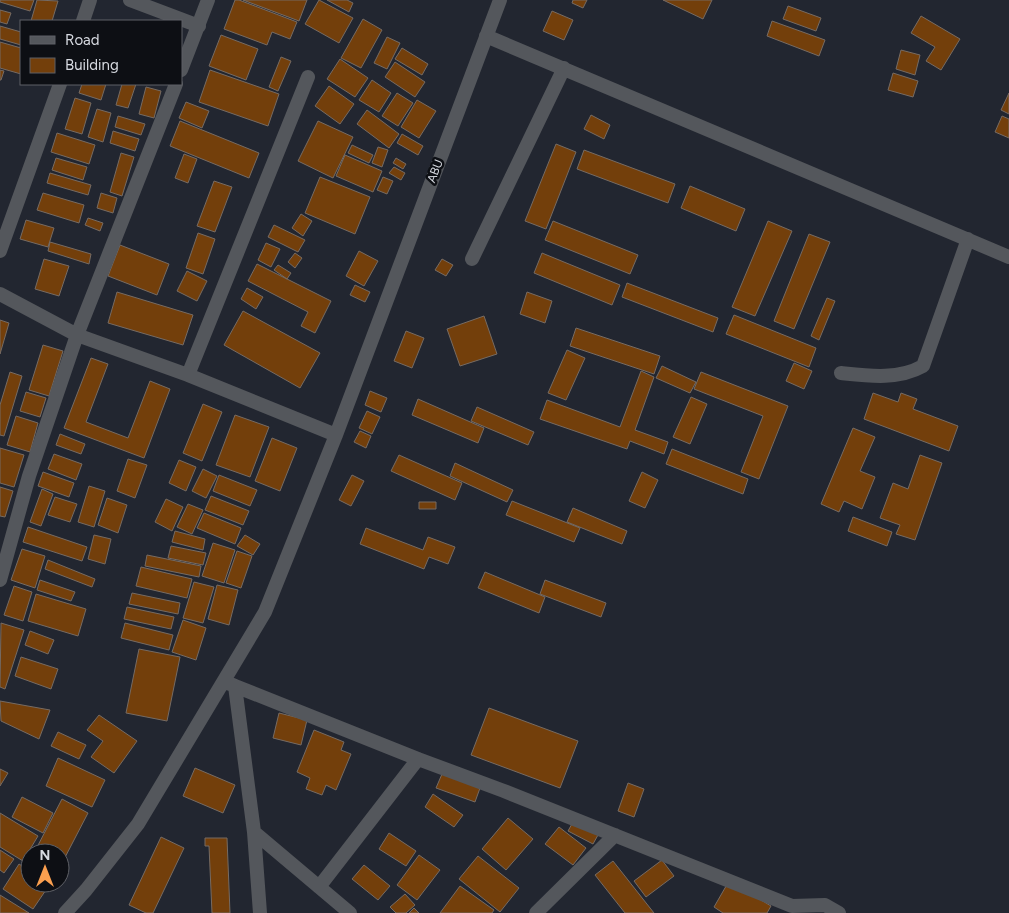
<svg xmlns="http://www.w3.org/2000/svg" width="1009" height="913" font-family="Figtree,sans-serif">
<style>
.building{fill:#733f0b;stroke:#766b63}
.lines{fill:none;stroke-linecap:round;stroke-linejoin:round}
.minor{stroke:#54575c;stroke-width:14}
.labels{text-anchor:middle;dominant-baseline:central;stroke-width:5;stroke-linejoin:round;paint-order:stroke}
.street-label{font-size:12px;fill:#d7dae1;stroke:#0d0f14}
</style>
<rect width="100%" height="100%" fill="#222630"/>
<!-- building -->
<path class="building" d="M0,0H34L30,11L0,2Z
M37,0L58,1L52,21H31Z
M235,0H239L297,22L290,39L272,32L267,45L224,29Z
M243,0H307L299,21Z
M319,0L353,18L339,43L305,24Z
M327,0H347L353,3L349,12Z
M573,0H587L583,8L572,3Z
M663,0H712L703,19Z
M788,6L821,18L816,31L783,19Z
M0,10L11,13L7,24L0,22Z
M552,11L573,20L564,40L543,31Z
M921,16L960,39L941,70L926,61L935,47L911,33Z
M363,19L382,30L361,68L341,58Z
M772,21L825,40L819,56L767,36Z
M0,26L21,32V45L0,39Z
M221,35L258,49L246,80L209,66Z
M387,37L400,43L387,69L374,63Z
M0,42L21,48V74L0,68Z
M402,48L428,64L422,75L395,59Z
M901,50L920,55L915,75L896,69Z
M281,57L291,61L278,91L269,87Z
M340,59L368,78L355,97L327,79Z
M395,62L425,82L415,97L385,77Z
M0,70L4,71L1,80H0Z
M210,70L279,94L268,126L199,102Z
M893,73L918,81L913,97L888,90Z
M372,80L391,93L379,112L359,100Z
M82,84H106L101,100L79,93Z
M122,84H136L128,108L116,105Z
M329,86L354,104L340,124L315,106Z
M146,87L161,91L154,118L139,114Z
M397,93L413,103L398,126L382,116Z
M1009,93V114L1001,110Z
M75,98L91,103L82,134L65,129Z
M417,100L436,111L419,138L401,127Z
M186,102L209,111L202,128L179,118Z
M97,109L111,113L103,142L88,137Z
M367,110L399,134L389,148L357,124Z
M591,115L610,125L604,139L584,129Z
M118,116L145,124L141,135L115,127Z
M1002,116L1009,119V138L995,132Z
M180,121L259,153L249,178L170,146Z
M318,121L353,137L333,178L298,161Z
M113,131L139,139L135,151L110,143Z
M57,133L95,145L89,164L51,152Z
M402,134L423,146L418,155L397,143Z
M556,144L576,152L546,229L525,221Z
M352,145L373,155L369,163L348,153Z
M378,147L388,150L382,167L372,163Z
M584,150L675,184L668,203L577,169Z
M121,153L134,157L122,196L110,192Z
M184,154L197,159L188,183L175,178Z
M345,155L382,171L373,192L336,176Z
M56,158L87,167L83,180L52,170Z
M396,158L406,164L403,169L393,163Z
M394,167L405,173L401,180L389,173Z
M50,173L91,185L88,195L47,183Z
M320,177L370,197L355,234L305,213Z
M383,177L393,181L387,194L377,190Z
M214,181L232,187L215,232L197,226Z
M690,186L745,209L736,231L681,208Z
M43,193L84,205L79,223L37,210Z
M101,193L117,198L113,213L97,208Z
M301,214L312,221L303,236L292,228Z
M88,218L103,223L100,231L85,225Z
M26,220L54,228L48,247L20,239Z
M553,221L638,255L630,274L545,240Z
M768,221L792,231L755,316L732,307Z
M274,225L305,240L298,252L268,237Z
M198,233L215,239L203,274L186,268Z
M809,234L830,242L794,329L774,321Z
M50,242L91,254L89,264L48,251Z
M266,243L280,249L271,267L258,260Z
M120,245L169,264L157,295L108,276Z
M359,251L378,261L364,286L346,276Z
M295,253L302,258L295,268L288,262Z
M542,253L620,285L612,305L534,273Z
M44,259L69,266L59,296L35,289Z
M442,259L453,265L446,276L435,270Z
M257,264L331,301L315,333L301,326L308,312L248,281Z
M278,265L291,273L287,279L274,270Z
M187,271L207,281L197,301L177,291Z
M627,283L718,318L713,332L622,297Z
M355,285L370,292L365,302L350,295Z
M247,288L263,297L256,309L241,299Z
M117,292L193,315L183,345L108,323Z
M527,292L552,301L545,323L520,314Z
M827,298L835,301L819,340L811,336Z
M243,311L320,353L300,388L224,345Z
M734,315L816,348L809,367L726,334Z
M484,316L497,354L460,366L447,329Z
M0,320L9,323L0,354Z
M576,328L660,356L654,374L570,346Z
M406,331L424,338L412,368L394,361Z
M43,345L63,351L49,396L29,390Z
M567,350L585,358L566,400L548,393Z
M91,358L108,364L86,422L128,438L150,381L170,389L144,458L64,428Z
M794,363L812,371L804,389L786,381Z
M662,366L696,382L690,393L656,378Z
M641,371L654,377L635,430L668,442L664,454L630,441L627,449L540,419L547,400L620,427Z
M10,372L22,376L4,436L0,435V405Z
M701,372L788,406L759,479L741,472L763,416L694,389Z
M370,391L387,398L381,412L365,405Z
M26,392L46,398L40,417L20,411Z
M873,393L898,402L901,393L917,399L913,409L958,426L949,451L864,419Z
M691,397L707,404L690,444L673,437Z
M418,399L484,428L478,443L412,415Z
M203,404L222,412L202,461L183,453Z
M477,407L534,432L528,445L471,421Z
M367,411L380,417L372,434L359,428Z
M235,415L269,427L250,477L216,465Z
M16,416L38,423L30,452L7,445Z
M853,428L875,437L860,471L875,477L862,509L844,501L839,512L821,504Z
M360,431L371,436L366,448L354,442Z
M60,434L85,444L81,454L56,445Z
M272,438L297,448L280,491L255,481Z
M0,448L24,455L14,487L0,483Z
M672,449L748,479L743,494L666,464Z
M54,454L82,464L76,480L48,469Z
M399,455L462,483L455,500L391,471Z
M920,455L942,463L915,540L896,534L900,525L880,518L893,483L908,489Z
M128,459L147,465L135,498L117,491Z
M179,460L196,467L186,491L169,483Z
M455,463L513,490L507,502L450,476Z
M203,469L217,476L206,498L192,491Z
M43,472L74,483L69,497L38,486Z
M642,472L658,480L645,508L629,501Z
M219,475L257,490L250,506L213,491Z
M352,475L364,481L351,506L339,500Z
M89,486L105,491L94,527L78,522Z
M0,487L13,491L5,517L0,516Z
M42,489L53,494L41,526L30,522Z
M211,496L249,511L243,525L205,510Z
M55,497L77,504L70,522L48,515Z
M107,498L127,505L118,533L98,525Z
M166,499L183,507L172,531L155,522Z
M512,501L580,528L574,542L506,515Z
M419,502H436V509H419Z
M188,504L203,510L192,534L177,527Z
M573,508L627,531L622,544L567,522Z
M204,513L241,528L235,544L197,528Z
M853,517L892,532L887,546L848,531Z
M28,527L87,547L82,561L23,542Z
M366,528L423,550L428,537L455,547L448,564L429,557L424,569L360,544Z
M175,531L205,539L203,550L172,542Z
M94,535L111,539L105,564L88,559Z
M245,535L260,544L253,555L237,546Z
M213,543L235,550L224,583L202,576Z
M171,546L206,553L203,565L168,558Z
M22,549L45,556L35,588L11,580Z
M237,551L252,556L241,588L226,583Z
M147,555L201,566L199,577L145,566Z
M48,560L95,579L92,587L45,569Z
M141,567L192,579L187,598L136,586Z
M485,572L545,597L539,613L478,588Z
M40,580L75,592L71,601L37,590Z
M545,580L606,603L601,617L540,594Z
M194,582L214,587L203,623L183,618Z
M217,585L238,590L229,625L208,619Z
M14,586L32,592L23,621L4,615Z
M132,593L180,603L178,614L129,604Z
M36,594L86,609L78,636L28,621Z
M127,607L174,617L171,629L124,619Z
M183,620L206,628L196,660L172,652Z
M1,623L24,630L5,689L0,687Z
M125,623L173,635L169,650L121,638Z
M30,631L54,640L48,654L25,645Z
M139,649L180,657L167,721L126,713Z
M21,657L58,669L51,689L15,676Z
M0,701L50,710L39,739L1,721Z
M489,708L578,741L560,788L471,755Z
M279,713L307,720L301,745L273,738Z
M99,715L137,741L114,773L91,757L103,741L87,730Z
M314,730L344,742L341,750L351,754L336,790L326,785L322,795L306,789L310,778L297,772Z
M58,732L86,745L79,759L51,746Z
M58,758L105,780L92,807L46,786Z
M195,768L235,785L223,813L183,796Z
M0,769L8,773L0,786Z
M442,774L480,788L475,802L436,788Z
M628,783L644,789L634,817L618,811Z
M433,794L463,815L454,827L425,807Z
M22,797L53,813L43,833L12,817Z
M62,799L88,813L60,867V853H34Z
M0,813L38,836L23,861L0,847Z
M508,818L533,839L506,870L482,849Z
M573,822L598,835L593,844L568,831Z
M559,827L586,848L573,865L545,844Z
M389,833L416,851L406,866L379,849Z
M161,837L184,848L153,913H146L129,905Z
M205,838H227L230,913H212L209,846H205Z
M0,850L14,859L4,873L0,870Z
M419,855L440,870L417,900L397,885Z
M478,856L519,888L500,912L459,879Z
M662,860L674,876L646,897L634,881Z
M613,861L654,913H625L595,875Z
M19,864L30,871V883L50,884L33,909L3,889Z
M364,865L390,886L378,900L352,879Z
M729,881L771,906L767,913H723L714,907Z
M460,886L494,910L492,913H440Z
M405,894L415,905L406,913H396L390,907Z
M0,895L29,913H0Z
M414,908L419,913H409Z"/>
<g class="lines">
<!-- minor -->
<path class="minor" d="M130,0L199,26
M83,21L90,0
M486,36L1009,257
M181,70L208,0
M0,251L60,84
M472,259L564,68
M0,294L77,335L188,375L336,435
M841,373C869,376 898,380 923,366L968,239
M188,375L308,77
M0,580L29,476L77,335L176,84
M228,683L235,686L254,832L260,913
M235,686L418,759L504,791L792,906L825,905L839,913
M254,832L350,913
M319,887L418,759
M65,913L86,890L138,824L265,612L336,435L500,0
M536,913L615,835"/>
</g>
<g class="labels">
<!-- street labels -->
<g class="street-label">
<text transform="translate(435 171) rotate(-69)">ABU</text>
</g>
</g>
<!-- legend -->
<rect x="20" y="20" width="162" height="65" fill="#0d0f14" stroke="#5e6066"/>
<rect x="30" y="36" width="25" height="8" fill="#54575c" stroke="#5e6066"/>
<text x="65" y="45" font-size="15" fill="#d7dae1">Road</text>
<rect x="30" y="58" width="25" height="15" fill="#733f0b" stroke="#5e6066"/>
<text x="65" y="70" font-size="15" fill="#d7dae1">Building</text>
<!-- north arrow -->
<g transform="translate(45 868)"><circle r="24" fill="#0d0f14" stroke="#5e6066"/>
<path d="M0-4L9 19L0 12L-9 19Z" fill="#fa9f4f"/>
<text y="-8" font-size="14" font-weight="bold" text-anchor="middle" fill="#d7dae1">N</text>
</g>
</svg>
